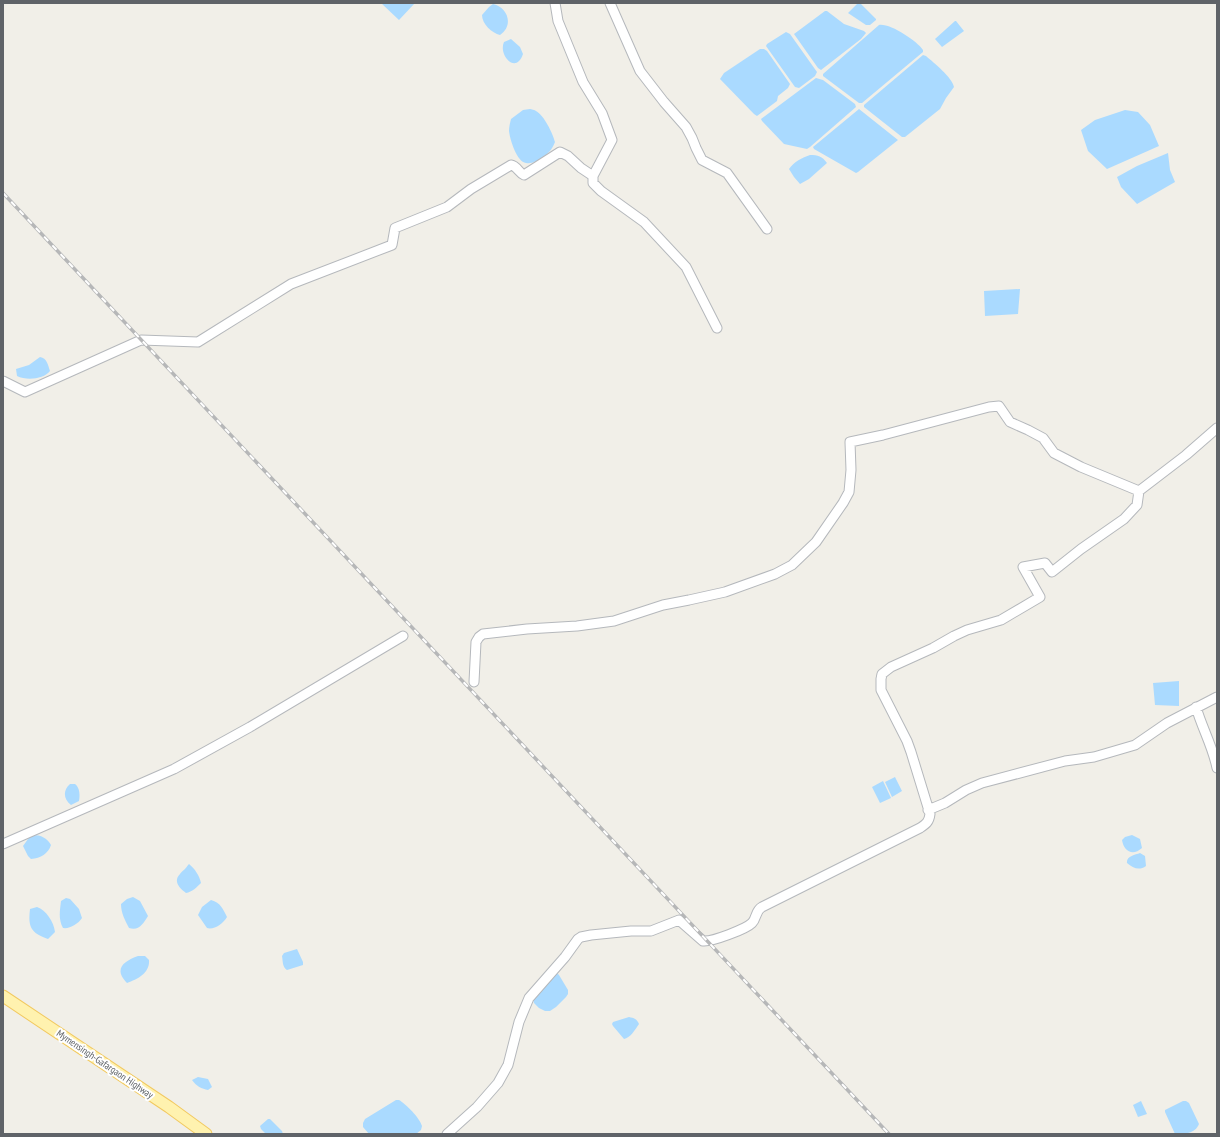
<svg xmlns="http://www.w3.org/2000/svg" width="1220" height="1137" font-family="'PT Sans Narrow',sans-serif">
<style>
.water{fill:#aadaff}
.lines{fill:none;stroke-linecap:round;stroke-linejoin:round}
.minor-casing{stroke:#b5b8bc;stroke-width:11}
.major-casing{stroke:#f2c960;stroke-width:13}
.minor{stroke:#fff;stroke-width:9}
.major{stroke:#fff2af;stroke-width:11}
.rail-casing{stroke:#b6b7b8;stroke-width:3.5}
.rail{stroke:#fff;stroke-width:2;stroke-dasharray:6;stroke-linecap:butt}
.labels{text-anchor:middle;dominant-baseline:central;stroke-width:4;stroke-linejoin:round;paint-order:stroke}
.street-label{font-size:10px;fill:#5f6368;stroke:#fff}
</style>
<rect width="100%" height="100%" fill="#f1efe8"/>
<!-- water -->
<path class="water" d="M381,3H415L399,20Z
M858,3L861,4L876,19V20L870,25H866L848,13Z
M493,4C508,7 514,26 500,35C492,33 482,24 482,15L489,7Z
M825,11H827L844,24L864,31L866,33L861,39L821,70L818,68L794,34Z
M955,21H956L964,31L942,47L935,39Z
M879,25C890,23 917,41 923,50V52L862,103H859L823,76V74Z
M786,32L790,34L817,72L815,76L799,88L795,87L766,46L767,44Z
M511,39L520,47L523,54C516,75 498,55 504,42Z
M760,49H764L767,51L790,84L788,88L778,96L777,101L757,116L754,114L720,79L724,73Z
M923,55L926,56C934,63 952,77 954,87L946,98L940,109L905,137H902L864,107V105Z
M816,78L823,80L855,104L856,107L810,147L807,149L784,144L762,121L761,119Z
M530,109C531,109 535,110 536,111C544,115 553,134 555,142C552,150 548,154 541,158C537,161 532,164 526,163C517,162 510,140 509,131C509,127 510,123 511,119L523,110Z
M859,109L898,140L858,172L856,173L814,149L813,147Z
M1125,110L1138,112L1150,125L1159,146L1107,169L1088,151L1081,130L1095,120Z
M1168,153L1170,170L1175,182L1137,204L1121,187L1117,177L1137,166Z
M810,155C818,155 822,156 827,163L809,179L800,184L794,177L789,169C794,162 801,158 810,155Z
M1020,289L1018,314L985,316L984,291Z
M40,357C47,358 48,365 50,371C44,379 27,381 17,376L16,369L29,365Z
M1179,681V706L1155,705L1153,683Z
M895,777L902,791L892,797L885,782Z
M883,781L891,798L880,803L872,787Z
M70,784H75C80,788 80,795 79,801L71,805C63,799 63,790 70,784Z
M33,835C41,835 47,838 51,845C48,854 41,858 31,859L28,856L23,846L28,839Z
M1132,835L1140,839L1142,848C1133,856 1124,852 1122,840L1125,837Z
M1140,853L1145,856L1146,866C1139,871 1133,868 1127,863C1126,856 1135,855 1140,853Z
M189,864C195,869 199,875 201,883C197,887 192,892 186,893C179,888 173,881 180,874C181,872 183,871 185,869C186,868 187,866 189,864Z
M133,897L140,901L148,916C143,924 139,931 129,928C125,920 121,913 121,904L127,899Z
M66,898L70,899L79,909L82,918C78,924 70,929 63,928C58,919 60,910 61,901Z
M211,900C221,903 223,909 227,917C223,924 214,930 207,928L198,915L202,907Z
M37,907C46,910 54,922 55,932L48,939C30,933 28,926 30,909Z
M297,949L303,962V965L287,970C282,967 283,961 282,956L284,953Z
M138,956H145L149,960C150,973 138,979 127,983C113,969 124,961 138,956Z
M557,973L559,975L568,990V994L566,997L556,1007L550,1011H545L539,1008L534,1003L533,1000Z
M629,1017C634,1018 637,1019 639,1024C635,1030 630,1038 624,1039L613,1026L612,1024L613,1022Z
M198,1077L208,1079L212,1087L208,1090C202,1089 196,1086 192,1080Z
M396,1100H399C406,1104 420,1118 422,1126L421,1130L416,1134H369L363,1127V1123L365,1119Z
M1141,1101L1147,1114L1138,1117L1133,1105Z
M1183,1101H1186L1189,1103L1199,1124C1195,1134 1184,1134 1175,1134L1165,1112V1110Z
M268,1119H270L282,1131L283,1134H266L261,1129L260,1126Z"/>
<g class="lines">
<!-- minor casing -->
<g class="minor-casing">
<path id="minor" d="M555,3L558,21L583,82L602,113L612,140L593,176V183L601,191L644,222L686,267L717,328
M610,3L640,71L664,102L686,127L692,138L696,148L702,160L727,173L767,229
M3,381L25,392L141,340L198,342L291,284L392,245L395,228L447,207L471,189L511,165C517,166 519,173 524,175L560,152L568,156L581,168L593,176
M474,682L476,642L479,637L483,634L527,629L577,626L614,621L663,605L689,600L725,592L775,574L792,565L816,542L843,503L849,492L851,470L850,442L883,435L989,407L999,406L1010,422L1028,430L1043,438L1054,453L1081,467L1139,491L1186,455L1217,428
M1196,707C1202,728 1213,747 1217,768
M928,810L945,803L966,790L982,783L1065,761L1094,757L1135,745L1167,723L1217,697
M3,844L174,769L250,727L403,636
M447,1134L477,1107L498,1083L508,1065L519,1022L529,998L565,957L578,939L581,937L591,935L631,931H651L679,920L703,941C712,942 746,929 752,923C757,918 755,911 762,907L920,828C926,824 929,822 930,814L911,752L907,741L881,690V679L882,674L891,667L933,648L954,636L967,630L1001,620L1040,597L1023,567L1045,563L1052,572L1081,549L1124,519L1137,505L1139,491"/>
</g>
<!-- major casing -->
<g class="major-casing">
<path id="major" d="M3,996L169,1107L206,1134"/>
</g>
<!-- minor -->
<use href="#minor" class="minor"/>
<!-- major -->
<use href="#major" class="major"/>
<!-- rail casing -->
<g class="rail-casing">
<path id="rail" d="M3,193L889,1134"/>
</g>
<!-- rail -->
<use href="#rail" class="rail"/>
</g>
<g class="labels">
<!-- street labels -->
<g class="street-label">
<text transform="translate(105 1064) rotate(34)">Mymensingh-Gafargaon Highway</text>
</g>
</g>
<!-- border -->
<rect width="1220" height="1137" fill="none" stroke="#5f6368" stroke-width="8"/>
</svg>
